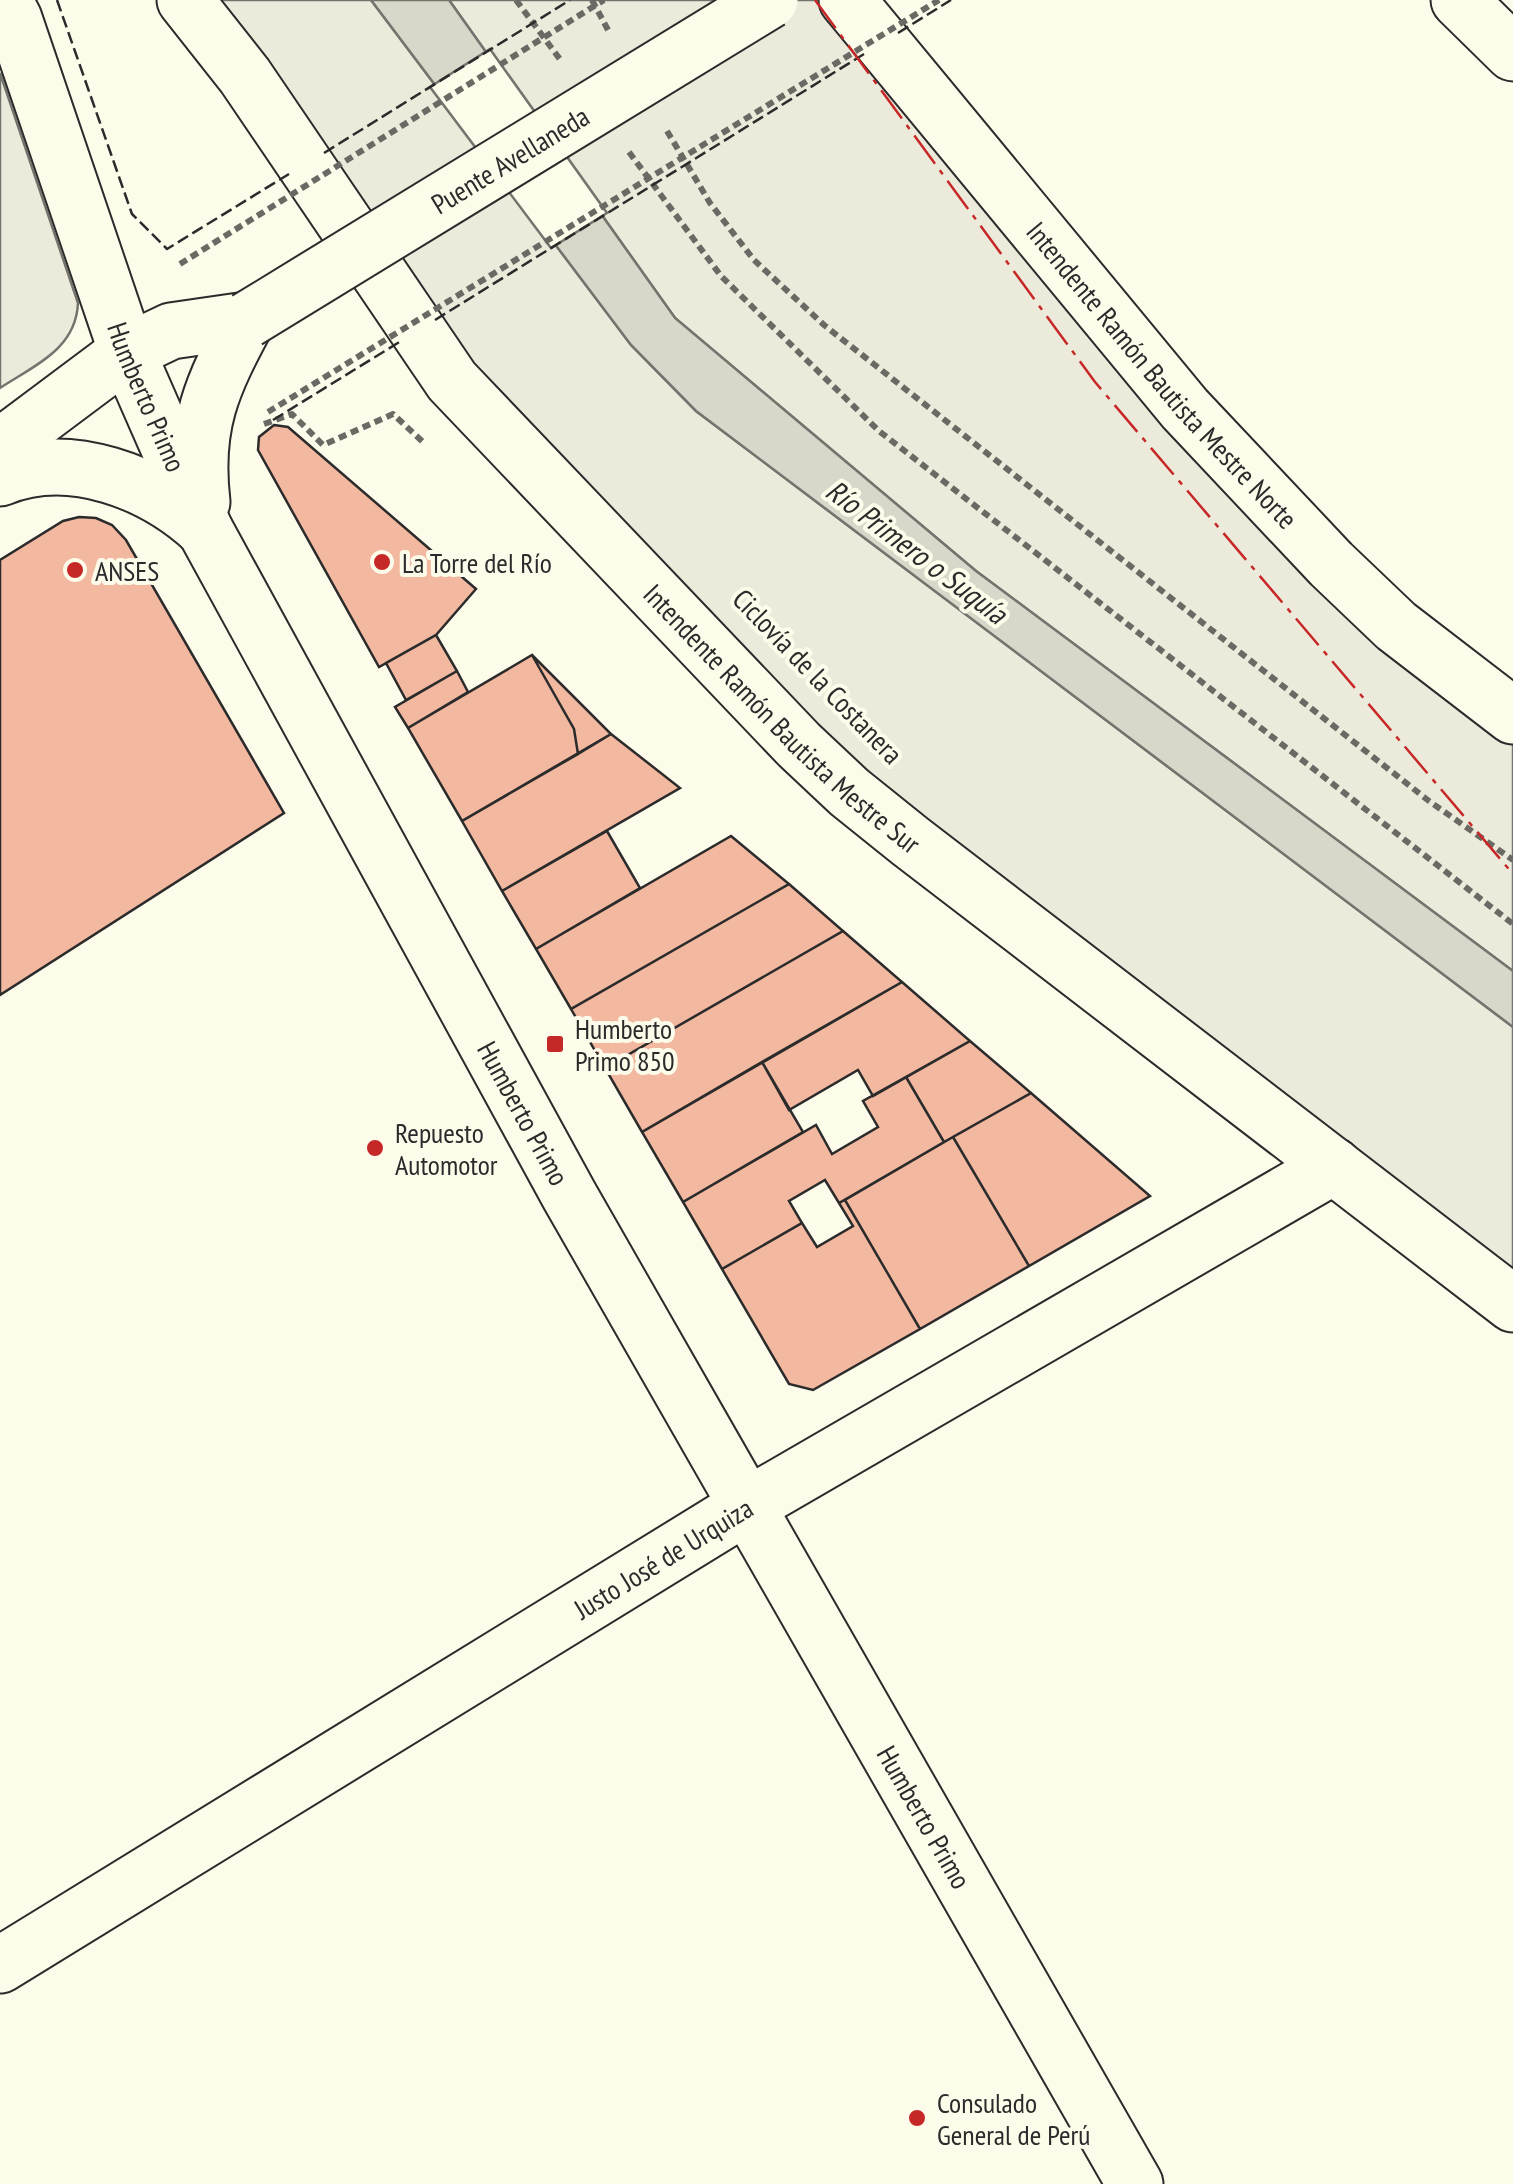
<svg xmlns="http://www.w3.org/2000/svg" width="1513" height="2184" font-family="'PT Sans Narrow',sans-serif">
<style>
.green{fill:#ecebdb;stroke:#74746e;stroke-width:2.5}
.water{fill:#d8d7c9;stroke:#74746e;stroke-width:2.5}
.pier{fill:#fdfbea;stroke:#74746e;stroke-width:2.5}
.building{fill:#f2b8a0;stroke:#2b2b2b;stroke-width:2.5}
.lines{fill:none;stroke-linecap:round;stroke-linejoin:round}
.minor-casing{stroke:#2b2b2b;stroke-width:59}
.tertiary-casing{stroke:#2b2b2b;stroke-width:59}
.primary-casing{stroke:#2b2b2b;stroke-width:59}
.path{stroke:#6a6964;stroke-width:6;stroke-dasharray:8 5;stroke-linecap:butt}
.minor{stroke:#fdfbea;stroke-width:55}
.tertiary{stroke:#fdfbea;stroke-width:55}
.primary{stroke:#fdfbea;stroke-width:55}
.primary-bridge-casing{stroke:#2b2b2b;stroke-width:59;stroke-linecap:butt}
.path-bridge{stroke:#6a6964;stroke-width:6;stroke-dasharray:8 5;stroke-linecap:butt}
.primary-bridge{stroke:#fdfbea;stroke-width:55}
.fence{stroke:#2b2b2b;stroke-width:2.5;stroke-dasharray:12 5;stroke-linecap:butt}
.power{stroke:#c62828;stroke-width:2.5;stroke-dasharray:35 8 5 8;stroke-linecap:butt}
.poi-dot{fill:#c62828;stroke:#fdfbea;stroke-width:4}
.labels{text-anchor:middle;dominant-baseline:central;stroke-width:8;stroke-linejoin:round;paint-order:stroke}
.street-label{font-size:28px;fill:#2b2b2b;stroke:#fdfbea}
.poi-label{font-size:28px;fill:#2b2b2b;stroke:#fdfbea;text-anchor:start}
.water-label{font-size:30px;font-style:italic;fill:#2b2b2b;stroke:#fdfbea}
</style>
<rect width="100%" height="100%" fill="#fdfbea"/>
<!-- green -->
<path class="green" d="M185,0H371L631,345L696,411L1513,1027V1304L910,841L513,449Z
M449,0H847L1185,409L1513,716V971L976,571L675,318Z
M0,73L78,303C76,349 35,365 0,388Z"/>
<!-- water -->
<path class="water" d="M371,0H449L675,318L976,571L1513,971V1027L696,411L631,345Z"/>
<!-- pier -->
<path class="pier" d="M490,49L607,213L551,248L430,87Z"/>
<!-- building -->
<path class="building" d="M274,425L288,427L476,589L436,635L379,667L258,450L259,437Z
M79,517L96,518L112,525L126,540L284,813L0,995V560L63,521Z
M436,635L457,671L406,700L386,663Z
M532,655L574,729L578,754L462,821L408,728Z
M532,655L611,734L578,754L574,729Z
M457,671L468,692L408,728L395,707Z
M611,734L680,788L502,891L462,821Z
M607,831L640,888L536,949L502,891Z
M731,836L789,884L571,1009L536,949Z
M789,884L843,931L605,1068L571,1009Z
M843,931L902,982L642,1132L605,1068Z
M902,982L970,1041L873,1096L858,1070L789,1110L762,1062Z
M970,1041L1031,1093L944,1142L906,1077Z
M762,1062L803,1132L683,1202L642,1132Z
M906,1077L944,1142L839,1203L825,1180L789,1201L802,1223L722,1269L683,1202L816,1125L832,1154L878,1127L863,1101Z
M1031,1093L1150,1196L1029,1266L953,1137Z
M953,1137L1029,1266L920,1329L845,1200Z
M845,1200L920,1329L813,1390L789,1384L722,1269L802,1223L817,1247L853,1226L839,1203Z"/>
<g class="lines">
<!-- minor casing -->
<g class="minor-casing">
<g id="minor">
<path id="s1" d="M0,1965L747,1506L1334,1166"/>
</g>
</g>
<!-- tertiary casing -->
<g class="tertiary-casing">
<path id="tertiary" d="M1459,0L1513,53"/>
</g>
<!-- primary casing -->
<g class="primary-casing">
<g id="primary">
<path id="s2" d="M4,0L14,19L127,352L205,530L569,1195L1135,2184"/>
<path id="s3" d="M185,0L245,76L452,381L799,745L849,792L910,841L1513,1304"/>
<path id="s4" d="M847,0L1185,409L1331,564L1396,626L1513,716"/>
<path d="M0,447L127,352L171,331L247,320"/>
<path d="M0,478C70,449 153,482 205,530"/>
<path d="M202,502C193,425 212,385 247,320"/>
</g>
</g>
<!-- path -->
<path class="path" d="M516,0L562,62
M592,0L608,30
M667,131L710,203L754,260L824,325L1429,801L1513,860
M629,152L721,276L879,431L1513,924
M264,424L292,414L323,445L393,414L424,443"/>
<!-- minor -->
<use href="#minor" class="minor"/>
<!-- tertiary -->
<use href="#tertiary" class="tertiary"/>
<!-- primary -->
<use href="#primary" class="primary"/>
<!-- primary-bridge casing -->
<g class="primary-bridge-casing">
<g id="primary-bridge">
<path id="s5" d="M247,320L770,0"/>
</g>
</g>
<!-- path-bridge -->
<path class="path-bridge" d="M180,264L604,0
M268,412L939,0"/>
<!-- primary-bridge -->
<use href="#primary-bridge" class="primary-bridge"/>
<!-- fence -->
<path class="fence" d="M57,0L132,214L167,249L289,174
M898,33L951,0
M324,153L570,0
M435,320L864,54
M273,420L401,341"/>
<!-- power -->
<path class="power" d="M815,0L1095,382L1513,874"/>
</g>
<!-- markers -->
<g class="poi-dot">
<circle cx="382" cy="562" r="10"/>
<circle cx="75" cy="570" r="10"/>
<rect x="545" y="1034" width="20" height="20" rx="5"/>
<circle cx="375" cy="1148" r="10"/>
<circle cx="917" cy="2118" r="10"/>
</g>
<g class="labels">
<!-- street labels -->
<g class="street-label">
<text stroke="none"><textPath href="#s5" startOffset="308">Puente Avellaneda</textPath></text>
<text stroke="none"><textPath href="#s4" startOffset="490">Intendente Ramón Bautista Mestre Norte</textPath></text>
<text stroke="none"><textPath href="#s2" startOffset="422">Humberto Primo</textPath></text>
<text transform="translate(818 676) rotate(46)">Ciclovía de la Costanera</text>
<text stroke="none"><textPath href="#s3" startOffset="938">Intendente Ramón Bautista Mestre Sur</textPath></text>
<text stroke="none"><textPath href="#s2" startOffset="1232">Humberto Primo</textPath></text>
<text stroke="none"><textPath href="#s1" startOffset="778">Justo José de Urquiza</textPath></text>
<text stroke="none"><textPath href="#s2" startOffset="2042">Humberto Primo</textPath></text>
</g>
<!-- poi labels -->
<g class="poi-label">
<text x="402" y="562">La Torre del Río</text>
<text x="95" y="570">ANSES</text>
<text x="575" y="1028">Humberto<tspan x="575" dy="32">Primo 850</tspan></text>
<text x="395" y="1132">Repuesto<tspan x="395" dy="32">Automotor</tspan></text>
<text x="937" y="2102">Consulado<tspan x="937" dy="32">General de Perú</tspan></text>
</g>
<!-- water labels -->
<g class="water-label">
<text transform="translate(917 551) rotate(37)">Río Primero o Suquía</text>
</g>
</g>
</svg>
